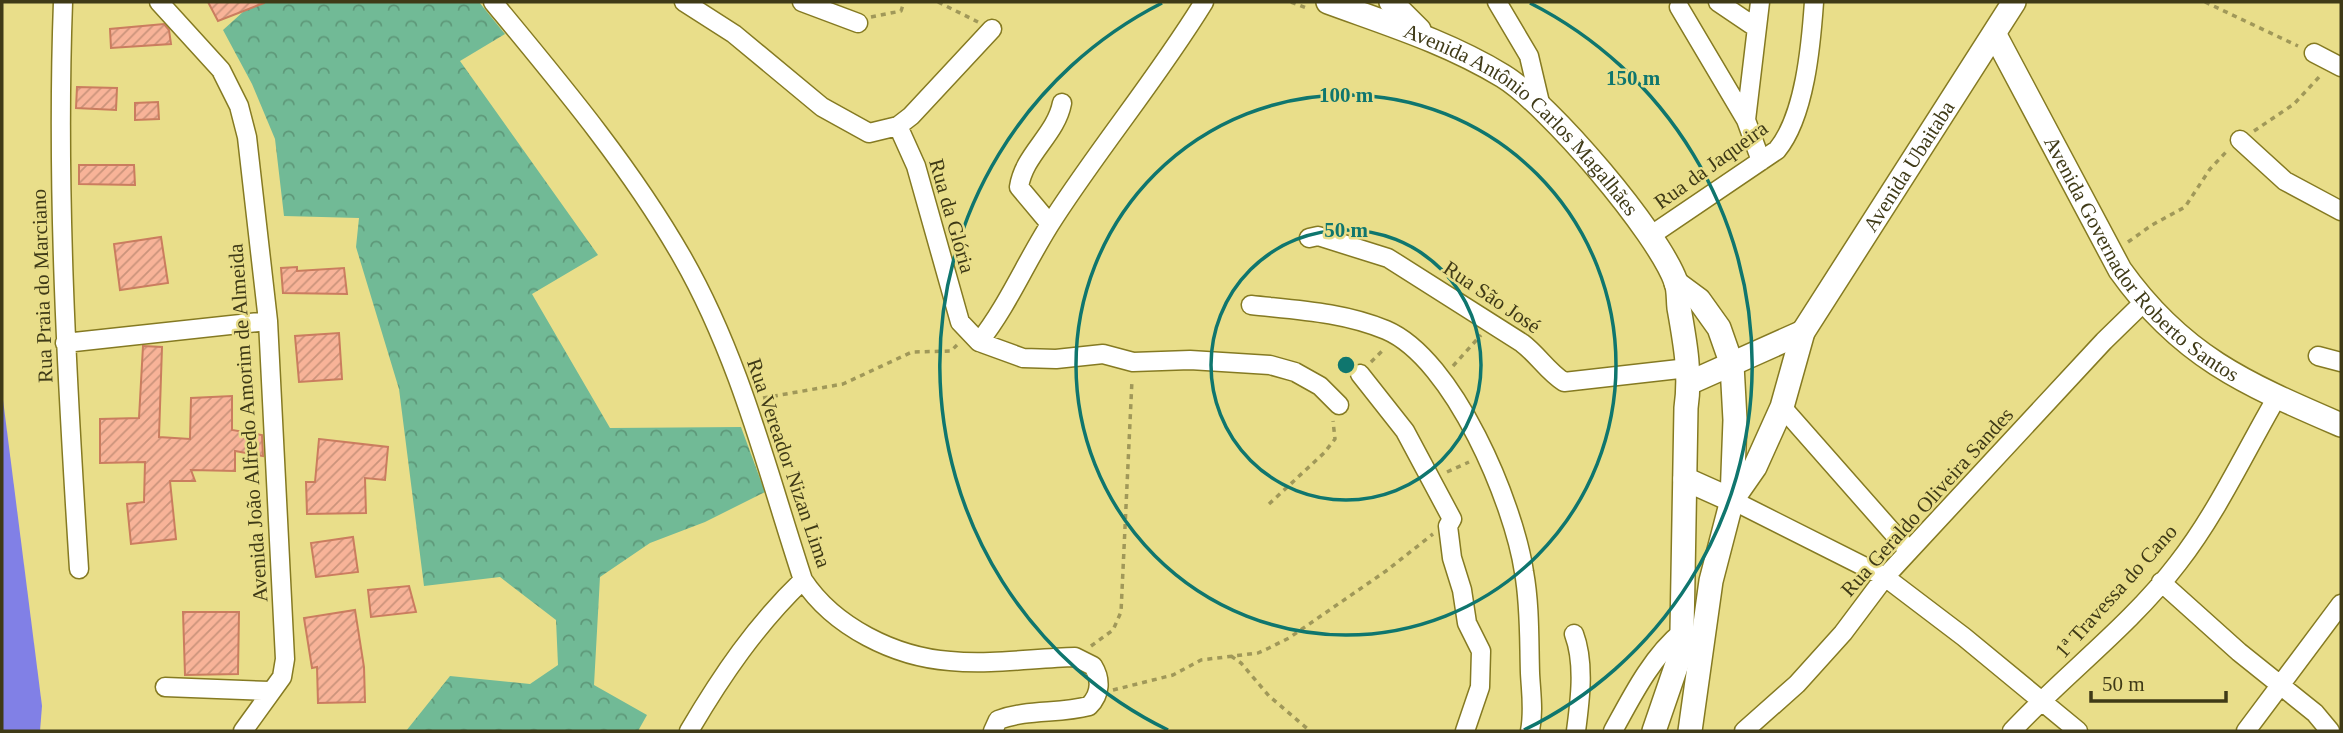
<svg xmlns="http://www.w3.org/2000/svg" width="2343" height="733" font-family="'Times New Roman',serif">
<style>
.forest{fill:url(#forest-crowns)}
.water{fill:#8180e6}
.building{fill:url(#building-hatch);stroke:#ca7d5f;stroke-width:2}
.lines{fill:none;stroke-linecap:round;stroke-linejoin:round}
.minor-casing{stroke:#857a22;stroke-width:21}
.major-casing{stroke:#857a22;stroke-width:26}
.path{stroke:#a09859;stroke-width:3.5;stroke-dasharray:5 5;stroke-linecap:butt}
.minor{stroke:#fff;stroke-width:18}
.major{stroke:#fff;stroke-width:23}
.ring{fill:none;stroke:#0f766e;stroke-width:3.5}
.labels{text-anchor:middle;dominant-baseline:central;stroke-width:5;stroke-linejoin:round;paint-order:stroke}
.street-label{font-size:21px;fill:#3f3a17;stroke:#e9de8a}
.centre{fill:#0f766e;stroke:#e9de8a;stroke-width:3.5}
.ring-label{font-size:21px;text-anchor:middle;font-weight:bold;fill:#0f766e;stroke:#e9de8a;stroke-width:5;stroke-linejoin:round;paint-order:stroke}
</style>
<defs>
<pattern id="forest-crowns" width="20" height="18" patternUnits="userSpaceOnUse" patternTransform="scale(1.75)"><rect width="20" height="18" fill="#71ba96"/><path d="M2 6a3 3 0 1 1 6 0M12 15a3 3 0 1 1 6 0" fill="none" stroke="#5e9879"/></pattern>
<pattern id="building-hatch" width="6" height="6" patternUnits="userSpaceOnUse" patternTransform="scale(1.75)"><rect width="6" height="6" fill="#f8b398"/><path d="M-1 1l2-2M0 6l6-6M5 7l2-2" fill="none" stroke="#ca937b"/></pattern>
</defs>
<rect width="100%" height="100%" fill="#e9de8a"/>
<!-- forest -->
<path class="forest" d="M254,2H479L505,34L460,61L598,255L532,294L610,428L741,427L765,492L705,522L650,543L600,577L594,685L647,715L638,731H406L450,676L530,684L558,665L556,620L500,577L424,586L399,389L356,247L359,218L284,216L275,139L252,84L223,30Z"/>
<!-- water -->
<path class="water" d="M2,392L42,706L40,731H2Z"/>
<!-- building -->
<path class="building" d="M208,2H264V3L218,21Z
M164,24L169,30L171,44L111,48L110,29Z
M77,87L117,88L116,110L76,108Z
M158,102L159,119L135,120V103Z
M79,165H134L135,185L79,184Z
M161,237L168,283L120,290L114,244Z
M297,267V271L344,268L347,294L283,293L281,268Z
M339,333L342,379L299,382L295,336Z
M143,346L162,347L159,437L190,439L191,398L232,396V430L262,435L263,456L235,451V471L191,470L195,481H170L176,539L131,544L127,504L144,502L145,462L100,463V419L139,418Z
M319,439L388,447L385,480L365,478L366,513L307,514L306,482H315Z
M353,537L358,572L316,577L311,543Z
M409,586L416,612L371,617L368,590Z
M355,610L364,667L365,702L318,703L317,667L312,668L304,618Z
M183,612H239L238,674L185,675Z"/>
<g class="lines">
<!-- minor casing -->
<g class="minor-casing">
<path id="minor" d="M63,2C56,191 67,380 79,569
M159,2L221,70L239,106L247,137L268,321L285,659L282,677L243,731
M493,2C560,83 630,166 682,257C740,358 767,471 803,580C834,627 895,657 950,661C991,665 1034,658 1075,657L1093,666C1101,679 1101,694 1089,706C1059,714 1028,709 998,720L993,731
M684,2L734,34L822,107L869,133L898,126L911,116L992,29
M802,2L858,23
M1497,2L1529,56L1541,107
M1718,2L1755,27
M1760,2L1746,120L1761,161
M1679,7L1746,120
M2314,53L2341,67
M898,126L916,166L960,322L979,342L1023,358L1056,359L1103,354L1133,362L1190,360L1270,365L1295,372L1320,386L1339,405
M2240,140L2285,181L2341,211
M1050,224L1019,187C1024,154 1056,135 1062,103
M1650,236L1777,150C1805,116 1811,45 1814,2
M1309,238L1318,236L1388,258L1522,343C1538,355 1547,371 1564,382L1688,368
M1251,305C1297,310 1343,312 1386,330C1454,359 1514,504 1524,572C1530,605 1529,640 1530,673C1531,693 1534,711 1530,731
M979,342C1009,304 1027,259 1054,218C1102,144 1158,77 1204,2
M65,343L268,321
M2318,356L2341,362
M1360,374L1405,431L1452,519L1448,526L1452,558L1462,590L1467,623L1481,651L1480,687L1465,731
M1782,407L1909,551
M1732,500L1885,577L1964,637L2078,731
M2161,582L2239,652L2315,713L2330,731
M1574,634C1585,663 1580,701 1576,731
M165,687L270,691
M689,731C722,675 756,625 803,580
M1613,731C1631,698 1652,656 1682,632
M1744,731L1797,684L1843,633L1885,577L2104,341L2143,303
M2012,731C2065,674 2130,626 2178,563C2217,513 2245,452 2277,397
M2246,731L2341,604"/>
</g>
<!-- major casing -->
<g class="major-casing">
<g id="major">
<path id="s1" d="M1328,2C1388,24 1447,42 1503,76C1549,104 1658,232 1676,282C1679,290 1678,300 1679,308C1685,342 1691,374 1686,408L1682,632L1677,664L1654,731"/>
<path d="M1391,2L1419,30"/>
<path id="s2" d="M1995,35L2120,270C2182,357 2246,384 2341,425"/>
<path d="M1676,283L1699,300L1719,328L1732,365L1735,420L1732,500L1711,581L1690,731"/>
<path d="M1689,383L1803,332"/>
<path id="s3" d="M1685,479L1732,500L1755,467L1782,407L1803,332L2014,2"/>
</g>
</g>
<!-- path -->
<path class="path" d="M938,2L978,22
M1291,2L1309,9
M2205,2L2298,46
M871,17L901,11L904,2
M2254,131L2294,104L2320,76
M2128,242L2152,225L2185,207L2210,169L2228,150
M1371,362L1385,348
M1453,366L1481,335
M763,398L843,384L912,352L951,351L957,345
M1447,472L1469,462
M1269,504L1324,453L1335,439L1333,421
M1091,646L1113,630L1121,612L1132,380
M1231,656L1241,663L1269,696L1310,731
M1113,690L1173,675L1201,660L1258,653L1269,648L1289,638L1386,571L1433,534"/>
<!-- minor -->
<use href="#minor" class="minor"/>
<!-- major -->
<use href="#major" class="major"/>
</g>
<!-- distance rings -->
<g class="ring">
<circle cx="1346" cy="365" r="135"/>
<circle cx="1346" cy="365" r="270"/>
<path d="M1168 730A406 406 0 0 1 1162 3M1530 3A406 406 0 0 1 1524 730"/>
</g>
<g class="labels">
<!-- street labels -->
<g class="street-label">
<text stroke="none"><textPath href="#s1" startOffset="231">Avenida Antônio Carlos Magalhães</textPath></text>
<text transform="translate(1711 165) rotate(-36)">Rua da Jaqueira</text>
<text stroke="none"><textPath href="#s3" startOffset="432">Avenida Ubaitaba</textPath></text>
<text transform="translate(952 216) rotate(74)">Rua da Glória</text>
<text stroke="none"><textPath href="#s2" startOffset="271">Avenida Governador Roberto Santos</textPath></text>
<text transform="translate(42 286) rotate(-92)">Rua Praia do Marciano</text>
<text transform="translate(1492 297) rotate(34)">Rua São José</text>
<text transform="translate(248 423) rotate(-94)">Avenida João Alfredo Amorim de Almeida</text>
<text transform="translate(789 463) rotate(71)">Rua Vereador Nizan Lima</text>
<text transform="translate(1927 502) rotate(-48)">Rua Geraldo Oliveira Sandes</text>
<text transform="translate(2116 591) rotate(-48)">1ª Travessa do Cano</text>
</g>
</g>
<circle cx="1346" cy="365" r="10" class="centre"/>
<g class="ring-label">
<text x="1633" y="85">150 m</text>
<text x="1346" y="102">100 m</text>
<text x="1346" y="237">50 m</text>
</g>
<!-- border -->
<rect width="2343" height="733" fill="none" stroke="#3f3a17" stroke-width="7"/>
<!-- scale -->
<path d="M2091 691v10h135v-10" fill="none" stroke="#3f3a17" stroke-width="3.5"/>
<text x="2102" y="691" font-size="21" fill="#3f3a17" stroke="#e9de8a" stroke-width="5" paint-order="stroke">50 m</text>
</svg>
